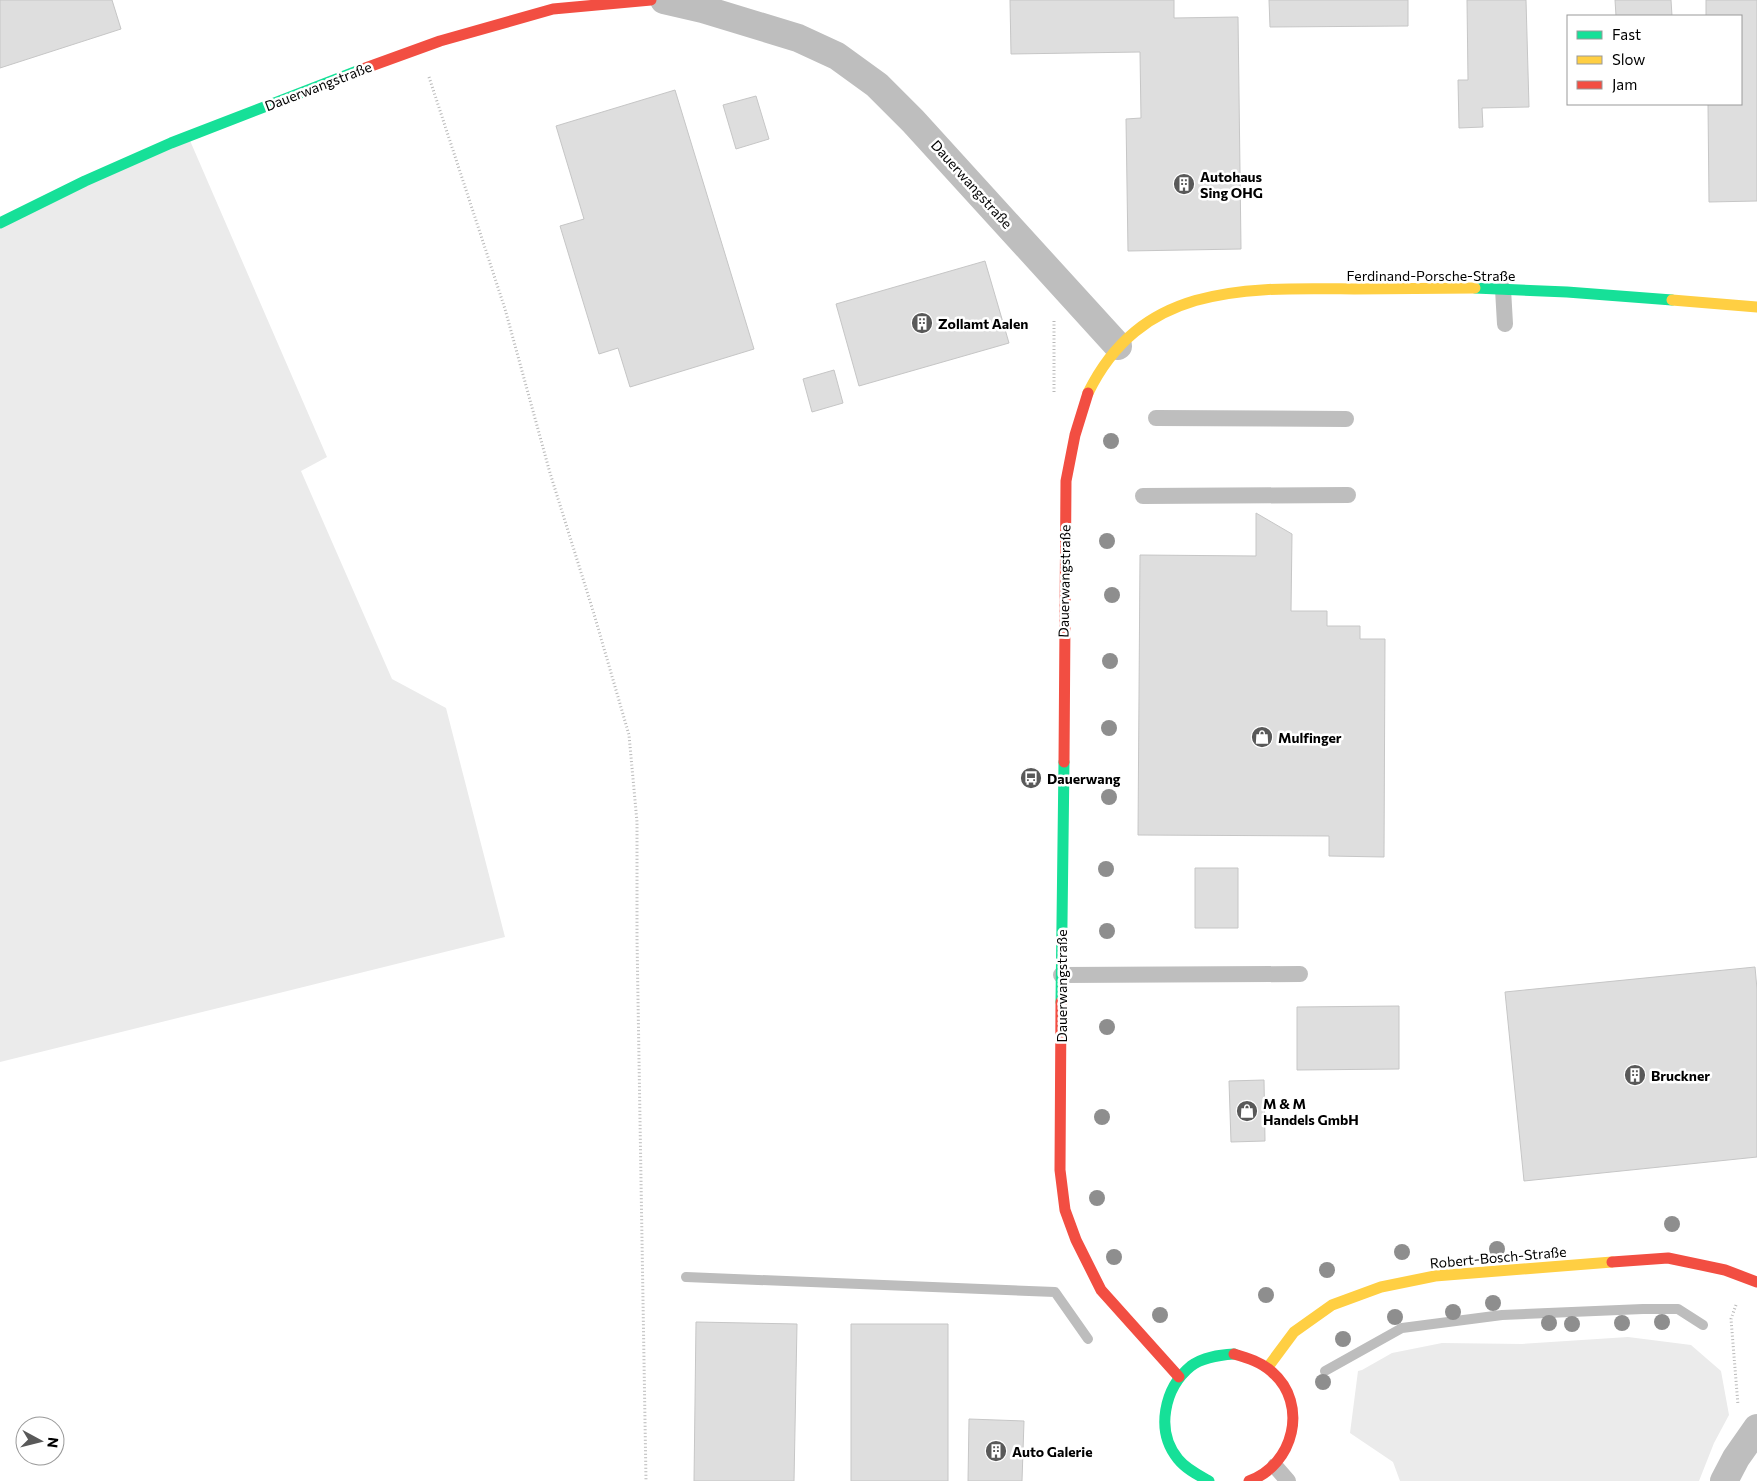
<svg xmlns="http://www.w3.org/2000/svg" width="1757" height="1481" font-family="Commissioner,sans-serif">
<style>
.green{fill:#ebebeb}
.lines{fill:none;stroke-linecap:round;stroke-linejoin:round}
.stream{stroke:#bdbdbd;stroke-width:10}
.building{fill:#dedede;stroke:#c6c6c6}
.path{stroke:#b9b9b9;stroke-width:3;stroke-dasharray:1 2.5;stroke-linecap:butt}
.lane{stroke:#bebebe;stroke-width:16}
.street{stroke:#bebebe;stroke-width:28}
.fast{stroke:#16e098;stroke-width:11}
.slow{stroke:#ffcf43;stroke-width:11}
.jam{stroke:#f24e42;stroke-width:11}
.tree{fill:#8e8e8e}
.labels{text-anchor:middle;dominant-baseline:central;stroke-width:5;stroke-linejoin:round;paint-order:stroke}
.street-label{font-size:14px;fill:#000;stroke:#fff}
.poi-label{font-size:14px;font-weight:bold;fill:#000;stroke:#fff;text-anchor:start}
</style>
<rect width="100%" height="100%" fill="#fff"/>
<!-- green -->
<path class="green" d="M188,136L327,457L301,471L392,679L446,708L505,937L0,1062V223Z
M1628,1337L1691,1345L1721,1371L1729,1415L1714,1443L1699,1481H1400L1393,1462L1350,1433L1358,1371L1362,1370L1392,1353L1442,1343L1522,1344Z"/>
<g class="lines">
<!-- stream -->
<path class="stream" d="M686,1277L1055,1292L1088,1339
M1325,1371L1402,1328L1502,1315L1643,1309H1678L1703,1325"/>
</g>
<!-- building -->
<path class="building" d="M0,0H112L121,29L0,68Z
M1010,0H1174V18L1238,17L1241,249L1128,251L1126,119L1141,118L1140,52L1011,54Z
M1269,0H1408V26L1270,27Z
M1467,0H1526L1529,107L1482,108L1483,127L1459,128L1458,80H1468Z
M1615,0H1671L1672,16H1616Z
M1706,0H1757V201L1709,202L1708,104H1741V16H1706Z
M675,90L754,349L630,387L618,348L599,354L560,226L584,219L556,126Z
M756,96L769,139L736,149L723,105Z
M985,261L1009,343L859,386L836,304Z
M834,370L843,403L812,412L803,379Z
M1256,513L1292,534L1291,611H1327V626H1360V639H1385L1384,857L1329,856V836L1138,835L1140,555L1256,556Z
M1195,868H1238V928H1195Z
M1755,967L1757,989V1157L1524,1181L1505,992Z
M1399,1006V1069L1297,1070V1007Z
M1264,1080L1265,1141L1231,1142L1229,1081Z
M696,1322L797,1324L794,1481H694Z
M851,1324H948V1481H851Z
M969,1419L1024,1421L1022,1481H968Z"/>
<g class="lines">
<!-- path -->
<path class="path" d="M429,77L505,309L550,473L594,614L629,735L637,822V939L646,1481
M1054,321V393
M1736,1305L1731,1319L1738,1405"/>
<!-- lane -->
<path class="lane" d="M1503,289L1505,324
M1156,418L1346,419
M1143,496L1348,495
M1061,975L1300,974
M1275,1466L1288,1481"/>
<!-- street -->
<path class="street" d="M664,0L703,9L798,38L837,56L877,85L913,121L1118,346
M1724,1481L1736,1458L1757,1428"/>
<!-- fast -->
<path class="fast" d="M0,223L85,181L171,143L360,70
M1475,288L1567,292L1672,300
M1061,1002L1064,762
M1209,1481C1198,1475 1186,1469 1178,1459C1155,1431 1164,1388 1191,1366C1203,1357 1219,1355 1234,1354"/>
<!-- slow -->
<path class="slow" d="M1672,300L1757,307
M1088,393C1142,282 1247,288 1354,289C1394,289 1435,288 1475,288
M1268,1367L1294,1332L1332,1305L1381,1287L1435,1276L1612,1262"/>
<!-- jam -->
<path class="jam" d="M360,70L440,41L553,9L651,0
M1064,762L1066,481L1075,435L1088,393
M1061,1002L1060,1170L1065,1210L1076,1240L1101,1290L1179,1377
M1612,1262L1668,1258L1725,1270L1757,1282
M1234,1354C1248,1358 1261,1362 1272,1372C1309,1404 1294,1465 1249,1481"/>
</g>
<!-- trees -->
<g class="tree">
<circle cx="1111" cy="441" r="8"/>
<circle cx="1107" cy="541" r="8"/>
<circle cx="1112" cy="595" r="8"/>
<circle cx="1110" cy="661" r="8"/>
<circle cx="1109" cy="728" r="8"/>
<circle cx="1109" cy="797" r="8"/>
<circle cx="1106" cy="869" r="8"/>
<circle cx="1107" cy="931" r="8"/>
<circle cx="1107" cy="1027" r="8"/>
<circle cx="1102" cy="1117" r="8"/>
<circle cx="1097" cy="1198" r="8"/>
<circle cx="1672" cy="1224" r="8"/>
<circle cx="1497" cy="1249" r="8"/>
<circle cx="1402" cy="1252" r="8"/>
<circle cx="1114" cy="1257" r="8"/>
<circle cx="1327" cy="1270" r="8"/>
<circle cx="1266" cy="1295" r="8"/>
<circle cx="1493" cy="1303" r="8"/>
<circle cx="1453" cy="1312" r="8"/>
<circle cx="1160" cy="1315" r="8"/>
<circle cx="1395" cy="1317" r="8"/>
<circle cx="1662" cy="1322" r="8"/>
<circle cx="1549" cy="1323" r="8"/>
<circle cx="1622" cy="1323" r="8"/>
<circle cx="1572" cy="1324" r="8"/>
<circle cx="1343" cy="1339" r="8"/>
<circle cx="1323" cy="1382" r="8"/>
</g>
<!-- icons -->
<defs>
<g id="building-disc" transform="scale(1.125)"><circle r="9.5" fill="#595959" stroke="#fff"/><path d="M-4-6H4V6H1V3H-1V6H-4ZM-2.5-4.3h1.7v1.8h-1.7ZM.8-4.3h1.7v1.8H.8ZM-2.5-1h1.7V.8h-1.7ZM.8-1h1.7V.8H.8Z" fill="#fff"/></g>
<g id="shop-disc" transform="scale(1.125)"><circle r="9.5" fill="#595959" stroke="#fff"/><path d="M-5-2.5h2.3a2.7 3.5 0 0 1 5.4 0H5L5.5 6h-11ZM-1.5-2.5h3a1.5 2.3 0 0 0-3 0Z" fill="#fff"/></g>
<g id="bus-disc" transform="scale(1.125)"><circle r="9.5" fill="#595959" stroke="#fff"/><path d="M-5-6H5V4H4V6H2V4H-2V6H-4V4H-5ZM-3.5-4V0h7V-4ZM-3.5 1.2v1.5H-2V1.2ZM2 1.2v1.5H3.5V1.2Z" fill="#fff"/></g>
</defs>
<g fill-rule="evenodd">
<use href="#building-disc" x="1184" y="184"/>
<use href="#building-disc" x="922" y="323"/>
<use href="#shop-disc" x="1262" y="737"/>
<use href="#bus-disc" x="1031" y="778"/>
<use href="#building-disc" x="1635" y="1075"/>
<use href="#shop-disc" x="1247" y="1111"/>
<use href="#building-disc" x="996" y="1451"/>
</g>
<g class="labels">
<!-- street labels -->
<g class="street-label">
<text transform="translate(318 86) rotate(-21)">Dauerwangstraße</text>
<text transform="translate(972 184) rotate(48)">Dauerwangstraße</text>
<text x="1431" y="275">Ferdinand-Porsche-Straße</text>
<text transform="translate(1064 581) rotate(-89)">Dauerwangstraße</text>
<text transform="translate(1061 986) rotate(-90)">Dauerwangstraße</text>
<text transform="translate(1498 1257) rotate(-5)">Robert-Bosch-Straße</text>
</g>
<!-- poi labels -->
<g class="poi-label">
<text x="1200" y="176">Autohaus<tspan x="1200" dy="16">Sing OHG</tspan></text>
<text x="938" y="323">Zollamt Aalen</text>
<text x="1278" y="737">Mulfinger</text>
<text x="1047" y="778">Dauerwang</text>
<text x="1651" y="1075">Bruckner</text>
<text x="1263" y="1103">M &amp; M<tspan x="1263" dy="16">Handels GmbH</tspan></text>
<text x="1012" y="1451">Auto Galerie</text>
</g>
</g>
<!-- legend -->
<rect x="1567" y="15" width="175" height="90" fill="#ffffff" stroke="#999999"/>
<rect x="1577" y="31" width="25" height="8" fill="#16e098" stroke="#999999"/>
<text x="1612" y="40" font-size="15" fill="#000000">Fast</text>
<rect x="1577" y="56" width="25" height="8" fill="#ffcf43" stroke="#999999"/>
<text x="1612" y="65" font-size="15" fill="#000000">Slow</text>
<rect x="1577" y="81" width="25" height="8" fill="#f24e42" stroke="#999999"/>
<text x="1612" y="90" font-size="15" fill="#000000">Jam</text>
<!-- north arrow -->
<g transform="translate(40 1441) rotate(97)"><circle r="24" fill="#ffffff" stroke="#999999"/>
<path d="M0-4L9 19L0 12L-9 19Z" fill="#595959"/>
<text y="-8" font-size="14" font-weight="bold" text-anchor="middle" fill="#000000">N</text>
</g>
</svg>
